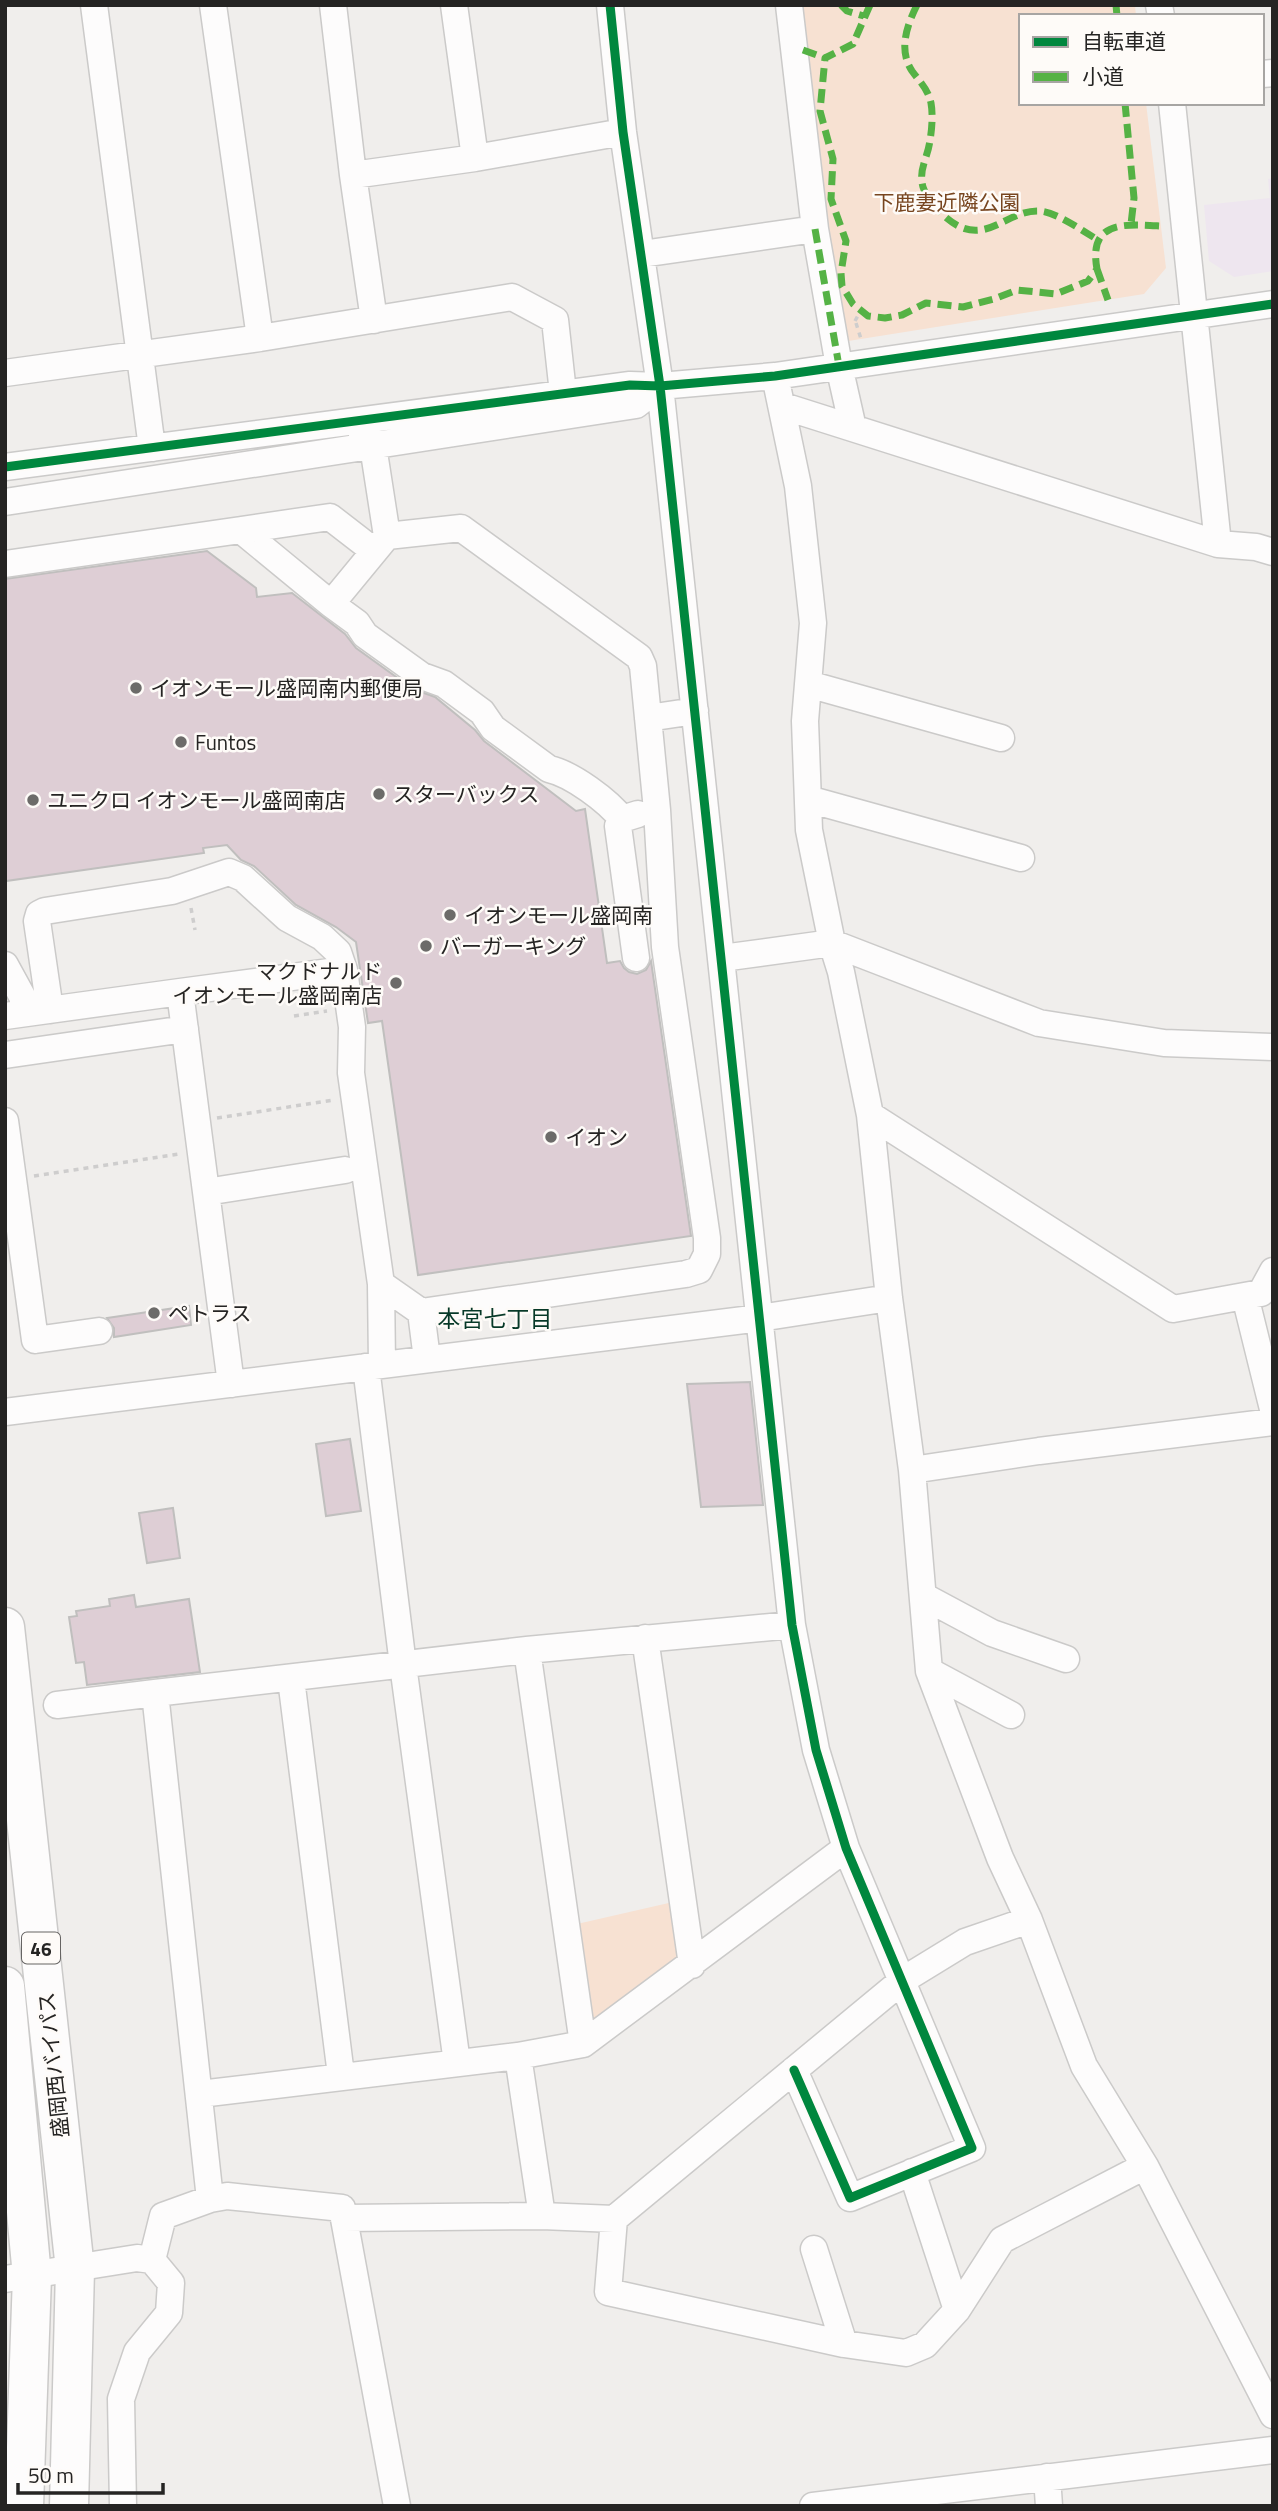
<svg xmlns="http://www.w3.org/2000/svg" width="1278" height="2511" font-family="'Titillium Web','Noto Sans JP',sans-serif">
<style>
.commercial{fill:#eee6ef}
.green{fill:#f7e1d2}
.building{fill:#deced5;stroke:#c0bfbe;stroke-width:2}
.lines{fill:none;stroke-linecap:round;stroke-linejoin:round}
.minor-casing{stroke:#cbcac9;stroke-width:29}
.highway-casing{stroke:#cbcac9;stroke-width:41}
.path{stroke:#cecdcd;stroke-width:3.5;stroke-dasharray:5 5;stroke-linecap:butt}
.minor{stroke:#fdfcfc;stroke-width:26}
.highway{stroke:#fdfcfc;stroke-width:38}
.quiet{stroke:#55b245;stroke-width:7;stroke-dasharray:14 7;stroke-linecap:butt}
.cycleway-casing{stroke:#fefbf8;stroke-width:13}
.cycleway{stroke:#00873e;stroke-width:9}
.poi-dot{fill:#6c6b69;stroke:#fefbf8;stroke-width:2.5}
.labels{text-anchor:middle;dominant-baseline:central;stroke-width:5;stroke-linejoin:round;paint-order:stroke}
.shield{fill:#fefbf8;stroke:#666463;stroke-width:2}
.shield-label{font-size:19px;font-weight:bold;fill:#252423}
.park-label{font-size:21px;fill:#784620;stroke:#fefbf8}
.poi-label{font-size:21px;fill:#252423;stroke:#fefbf8;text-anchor:start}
.street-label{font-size:21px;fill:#252423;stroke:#fefbf8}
.neighbourhood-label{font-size:23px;fill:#073928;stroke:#fefbf8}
</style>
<rect width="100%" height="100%" fill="#f0eeec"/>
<!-- commercial -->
<path class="commercial" d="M1273,178V271L1234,277L1209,261L1204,205L1270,198L1268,179Z"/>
<!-- green -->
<path class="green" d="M797,5H1135L1136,16H1021V103H1146L1166,268L1144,294L842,342Z
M673,1902L682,1953L675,1962L591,2022L577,1924Z"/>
<!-- building -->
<path class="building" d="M207,551L256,588L257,597L292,593L345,634L356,648L413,689L435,697L475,730L484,741L576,811L585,809L607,963L620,961L624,968L629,972L637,974L646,970L651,961L691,1236L418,1275L382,1021L368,1023L356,942L336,927L296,905L254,866L241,860L227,845L203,848L204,853L6,881L5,579Z
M189,1306L191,1325L114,1337V1328L107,1318Z
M750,1382L763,1505L701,1507L687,1384Z
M350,1439L361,1511L326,1516L316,1444Z
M173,1508L180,1558L147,1563L139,1513Z
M134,1595L136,1607L189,1599L200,1672L87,1685L84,1662L76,1663L69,1617L77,1616L76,1611L110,1606L109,1599Z"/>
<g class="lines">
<!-- minor casing -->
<g class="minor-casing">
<path id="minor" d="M94,5L152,448
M213,5L260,338
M333,5L353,175L374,320
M454,5L475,158
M610,5L623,132L660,386L792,1625L816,1750L846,1848L972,2148L850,2198L794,2070
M1159,5L1161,16
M1262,74L1273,73
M1172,103L1218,544
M353,175L475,158L623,132
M815,229L839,366L853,428
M642,254L815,229L789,5
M5,373L260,338L512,297L555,320L563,393
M775,376L798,486L813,623L805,721L809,830L832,943L841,972L870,1115L889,1298L912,1470L929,1671L1000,1858L1029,1920L1084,2066L1145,2166L1273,2415
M783,406L1218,544L1256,547L1273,552
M362,435H368L373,446L387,536
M5,467L630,385L660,386L775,376L1273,304
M5,502L636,405L660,386
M241,530L330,517L374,551
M5,564L241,530L331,604
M808,684L1001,738
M648,718L695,711
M808,799L1021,858
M636,958L618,826L622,819L638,814
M722,958L832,943L1039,1023L1164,1043L1273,1047
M5,965L22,996L26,1013
M180,992L344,970L352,1027L351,1073L381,1284L382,1365
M50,1010L37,921L39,914L45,911L172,891L229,872L243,878L287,918L322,937L338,952L344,970
M5,1016L180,992L231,1384
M5,1055L185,1029
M870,1115L1173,1309L1261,1293L1273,1271
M5,1121L35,1340L99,1331
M206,1192L345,1170
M381,1284L421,1312L427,1359
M1245,1296L1273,1409
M421,1312L686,1274L699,1270L707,1254V1238L665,947L657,810L643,666L639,657L461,528L387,536L331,604L357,623L365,635L422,676L444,684L482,712L493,728L549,769C572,774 608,801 622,819
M366,1367L403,1665L457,2063
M5,1412L760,1318L889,1298
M912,1470L1039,1451L1273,1422
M923,1596L992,1633L1066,1659
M645,1638L692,1965
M527,1650L583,2044
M929,1671L1011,1715
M291,1679L341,2075
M57,1705L155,1693
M518,2056L542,2216
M200,2094L518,2056L583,2044L846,1848
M912,2172L957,2310
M210,2199L155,1693L527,1650L792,1625
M344,2218L542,2216L614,2219L903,1980L965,1942L1029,1920
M614,2219L608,2292L844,2344L906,2353L925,2345L957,2310L1002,2240L1145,2166
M814,2249L844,2344
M152,2260L163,2216L210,2199L227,2196L342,2208L397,2506
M5,2279L137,2258L152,2260L171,2283L169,2313L137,2352L121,2399L123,2506
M1047,2477L1049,2506
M813,2506L1273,2450"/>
</g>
<!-- highway casing -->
<g class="highway-casing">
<path id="highway" d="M5,1627L75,2269L69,2506
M5,1986L32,2276L24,2506"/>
</g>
<!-- path -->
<path class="path" d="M855,321L861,310
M856,323L861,339
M191,908L195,930
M294,1016L327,1011
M217,1118L334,1100
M34,1176L179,1154"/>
<!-- minor -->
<use href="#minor" class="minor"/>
<!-- highway -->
<use href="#highway" class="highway"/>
<!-- quiet -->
<path class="quiet" d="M841,5L847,11L864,16
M870,5L853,44L825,58L820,111L833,159L831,199L846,241L841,273L842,286L853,304L868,316L885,318L902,315L926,303L963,307L994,299L1017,290L1056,294L1088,281L1097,269C1088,220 1125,224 1161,226
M917,5C907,25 898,50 912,71C920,82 928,89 931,103C933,114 932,129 930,140C928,158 918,169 923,187C926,197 934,206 941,213C983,254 1004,209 1040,211C1056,212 1083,231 1098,240
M1116,5L1117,16
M803,50L825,58
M1125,103L1134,198L1131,224
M815,229L839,366
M1097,269L1108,300"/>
<!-- cycleway casing -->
<g class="cycleway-casing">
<path id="cycleway" d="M610,5L623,132L660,386L792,1625L816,1750L846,1848L972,2148L850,2198L794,2070
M5,467L630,385L660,386L775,376L1273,304"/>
</g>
<!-- cycleway -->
<use href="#cycleway" class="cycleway"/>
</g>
<!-- markers -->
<g class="poi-dot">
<circle cx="136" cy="688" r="7"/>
<circle cx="181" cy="742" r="7"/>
<circle cx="379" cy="794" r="7"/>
<circle cx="33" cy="800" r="7"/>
<circle cx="450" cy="915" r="7"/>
<circle cx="426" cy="946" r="7"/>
<circle cx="396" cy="983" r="7"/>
<circle cx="551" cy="1137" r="7"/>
<circle cx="154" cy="1313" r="7"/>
</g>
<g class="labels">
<!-- shield labels -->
<rect class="shield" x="22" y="1932.5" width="38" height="31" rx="5"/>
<g class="shield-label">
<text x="41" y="1948">46</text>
</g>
<!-- park labels -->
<g class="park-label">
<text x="947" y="202">下鹿妻近隣公園</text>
</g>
<!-- poi labels -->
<g class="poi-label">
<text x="150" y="688">イオンモール盛岡南内郵便局</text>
<text x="195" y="742">Funtos</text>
<text x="393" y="794">スターバックス</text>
<text x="47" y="800">ユニクロ イオンモール盛岡南店</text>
<text x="464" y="915">イオンモール盛岡南</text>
<text x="440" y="946">バーガーキング</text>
<text x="382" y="971" text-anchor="end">マクドナルド<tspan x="382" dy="24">イオンモール盛岡南店</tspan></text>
<text x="565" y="1137">イオン</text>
<text x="168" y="1313">ペトラス</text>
</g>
<!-- street labels -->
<g class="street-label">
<text transform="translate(53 2065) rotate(-96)">盛岡西バイパス</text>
</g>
<!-- neighbourhood labels -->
<g class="neighbourhood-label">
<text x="495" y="1318">本宮七丁目</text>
</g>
</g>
<!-- border -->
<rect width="1278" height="2511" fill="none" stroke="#252423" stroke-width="14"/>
<!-- legend -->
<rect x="1019" y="14" width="245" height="91" fill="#fefbf8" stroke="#a7a5a3" stroke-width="2"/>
<rect x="1033" y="37" width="35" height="10" fill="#00873e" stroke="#a7a5a3" stroke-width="2"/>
<text x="1082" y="49" font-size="21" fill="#252423">自転車道</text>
<rect x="1033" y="72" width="35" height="10" fill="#55b245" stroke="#a7a5a3" stroke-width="2"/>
<text x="1082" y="84" font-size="21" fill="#252423">小道</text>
<!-- scale -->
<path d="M18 2483v10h145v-10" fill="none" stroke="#252423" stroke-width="3.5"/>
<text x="28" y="2483" font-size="21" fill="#252423" stroke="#fefbf8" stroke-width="5" paint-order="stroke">50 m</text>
</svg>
